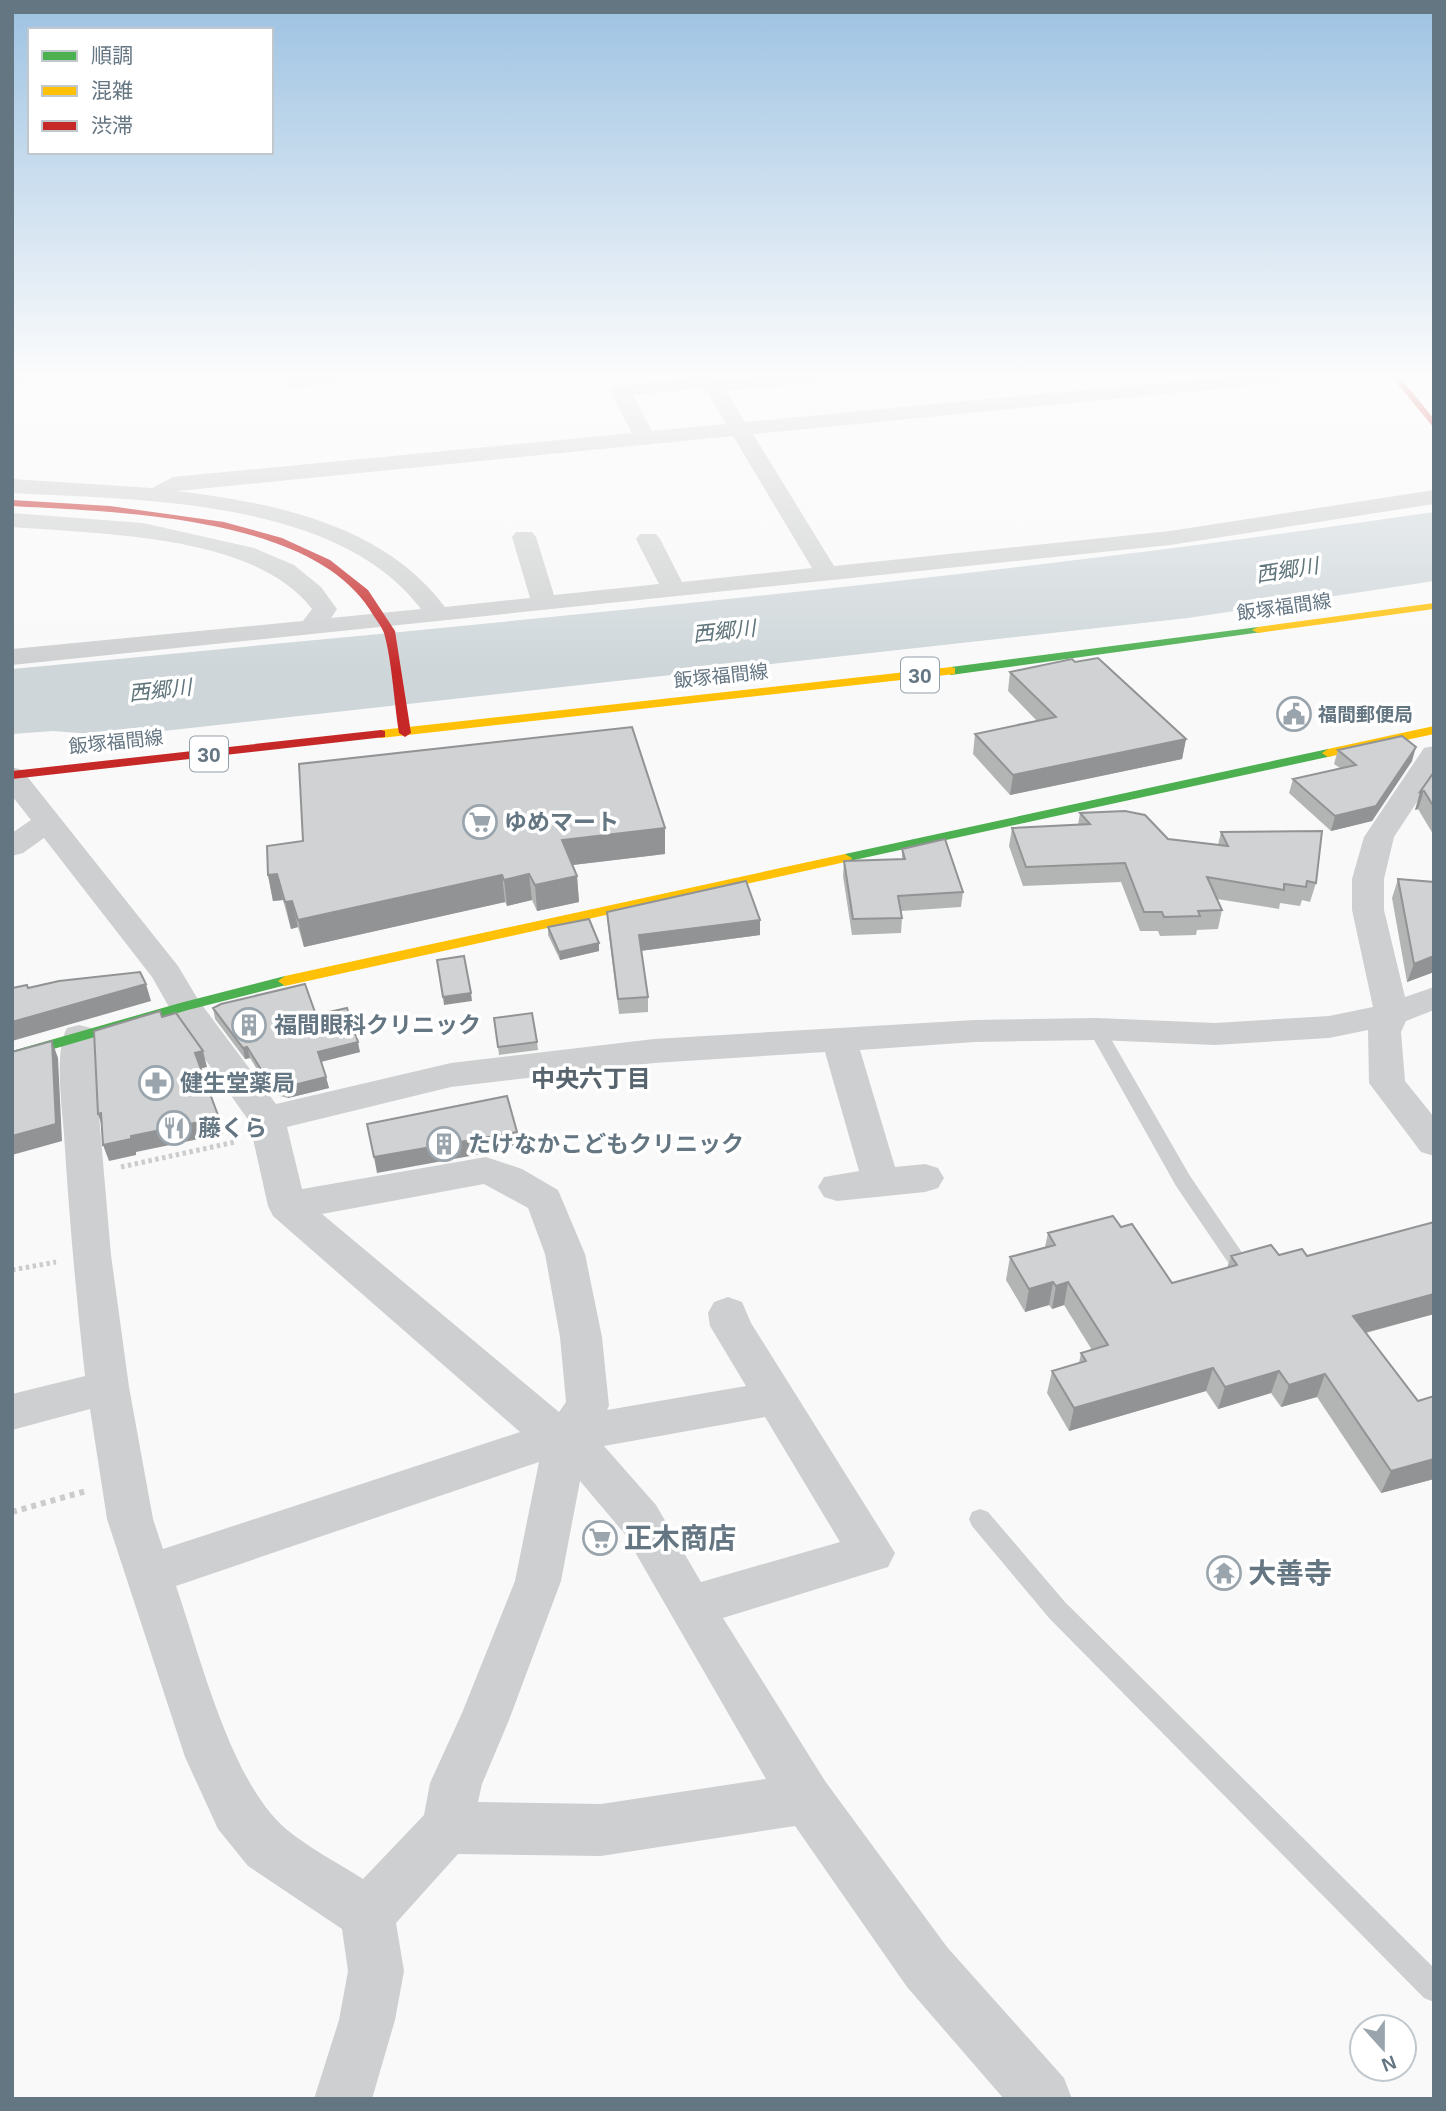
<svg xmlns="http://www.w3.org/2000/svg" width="1446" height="2111" font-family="Helvetica,'Noto Sans JP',sans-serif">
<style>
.water{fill:#ced6d9}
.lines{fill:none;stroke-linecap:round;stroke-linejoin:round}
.path-far1{stroke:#cbcccd;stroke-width:5;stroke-dasharray:3.5 3.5;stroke-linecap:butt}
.path{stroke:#cbcccd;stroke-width:6;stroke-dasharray:5 5;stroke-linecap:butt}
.lane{fill:#cecfd0;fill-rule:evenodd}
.street{fill:#cecfd0;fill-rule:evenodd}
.fast{fill:#4caf50;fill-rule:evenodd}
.slow{fill:#ffc107;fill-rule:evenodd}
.jam{fill:#c62828;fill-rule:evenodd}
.wall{fill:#b3b5b5}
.shaded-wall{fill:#929394}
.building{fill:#d0d2d3;stroke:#929394;stroke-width:2}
.labels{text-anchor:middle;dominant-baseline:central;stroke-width:7;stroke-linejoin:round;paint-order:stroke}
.far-street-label{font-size:19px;fill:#657683;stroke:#fff}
.far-poi-label{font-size:19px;font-weight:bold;fill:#657683;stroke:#fff;text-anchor:start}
.far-water-label{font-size:21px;font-style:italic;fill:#60757c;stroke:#fff}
.shield{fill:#fff;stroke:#939fa8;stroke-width:2}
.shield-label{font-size:21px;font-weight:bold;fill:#657683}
.poi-label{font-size:23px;font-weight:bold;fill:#657683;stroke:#fff;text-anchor:start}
.neighbourhood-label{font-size:24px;font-weight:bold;fill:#57646e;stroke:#fff}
.near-poi-label{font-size:28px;font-weight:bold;fill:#657683;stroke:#fff;text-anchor:start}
</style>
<rect width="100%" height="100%" fill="#f9f9f9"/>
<!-- water -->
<path class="water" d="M1434,512V581L1188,618L118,736L53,731L12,734V669C487,623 962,582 1434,512Z"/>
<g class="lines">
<!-- path-far1 -->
<path class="path-far1" d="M121,1167L235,1142
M12,1270L56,1262"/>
<!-- path -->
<path class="path" d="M12,1512L86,1491"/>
<!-- lane -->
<path class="lane" d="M1097,1023L1103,1025L1190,1176L1243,1254L1246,1259L1243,1264L1236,1266L1229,1264L1176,1186L1088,1029Z
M980,1509L988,1512L1065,1602L1434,1968V2002L1424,1998L1049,1618L972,1526L969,1519L972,1512Z"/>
<!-- street -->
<path class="street" d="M12,376H28L19,387L12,389Z
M282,376H361L358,380L351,382L293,387L286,385Z
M697,376H717L719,379L762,376H837L834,380L827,382L726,391L745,422L1229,376H1298L1295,380L1288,382L753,434L834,566L1170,531L1434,490V504L1170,545L12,665V649L303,621L312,609C256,534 99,534 12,527V513L143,523L254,548L294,565L321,587L337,609L331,618L421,609C338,498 138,500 12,493V479L152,488L173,477L632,433L610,390L613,386ZM705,388L726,424L652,431L633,395ZM733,436L812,568L682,582L660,539L656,534H640L636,539L659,584L554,595L536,537L532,532H516L512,537L530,598L445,607C383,524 274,503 177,491Z
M1434,746V776L1394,837L1384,879V910L1405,997L1434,987V1010L1406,1021L1401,1032L1405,1081L1434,1117V1156L1421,1152L1369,1083L1368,1030L1329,1038L1215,1045L1097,1040L975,1042L860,1050L895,1167L925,1164L938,1168L944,1178L938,1188L925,1192L837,1201L824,1197L818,1187L824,1177L859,1171L825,1052L654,1063L451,1087L287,1127L302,1189L486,1157L522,1169L558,1190L585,1254L602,1337L609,1406L607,1410L746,1386L710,1326L708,1313L714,1302L728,1297L742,1302L751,1323L895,1553L888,1567L723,1618L825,1781L947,1947L1064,2078L1072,2099H1004L907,1987L795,1826L601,1856L458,1854L396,1923L404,1971L395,2020L372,2099H314L339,2020L348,1971L342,1929L248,1866L218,1829L185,1757L107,1519L90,1409L12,1430V1394L85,1376C76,1295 69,1215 64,1134C62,1108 54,1049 67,1028L79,1025L91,1028L96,1036L97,1092L111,1255L129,1387L153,1519L163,1549L520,1432L273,1216L268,1206L249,1121L173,1014L152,977L44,838L23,853L12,856V833L31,820L12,796V767L22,770L178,966L199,1001L276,1104L451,1063L654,1039L975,1020L1097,1018L1215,1023L1329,1016L1373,1007L1352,910V879L1364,837L1424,748ZM484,1184L528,1208L545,1254L560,1337L566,1402L559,1412L322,1214ZM765,1417L840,1542L701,1582L656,1505L604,1446ZM539,1462L515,1581L462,1713L430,1783L424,1815L363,1879C338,1863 309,1848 286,1829C230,1781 200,1655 176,1586ZM580,1481L624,1533L766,1779L601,1804L478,1802L482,1784L509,1720L561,1581Z"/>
<!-- fast -->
<path class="fast" d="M1258,627L1262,628V632L951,675L945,671L951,667Z
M1328,749L1332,750V756L845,862L838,858L845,854Z
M285,976L292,981L290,984L188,1010L12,1061V1051L180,1003Z"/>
<!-- slow -->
<path class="slow" d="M1434,603V609L1258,633L1252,630L1258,627Z
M951,667L955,668V674L381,738L375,734L381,730Z
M1434,726V734L1328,757L1322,753L1328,749Z
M845,854L852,858L850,861L285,986L278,981L285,976Z"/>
<!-- jam -->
<path class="jam" d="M1391,376H1399L1434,419V428Z
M12,500L110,506L224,522L282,538L330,560L368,590L395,631L411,733L405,737L399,733C394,702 392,661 384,633C381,625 374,617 370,610C310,515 114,512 12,506Z
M381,730L385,731V737L12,779V771Z"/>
</g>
<!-- wall -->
<path class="wall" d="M1075,662L1186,739L1182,759L1010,795L973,754L975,734L1037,721L1008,691L1010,672Z
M1338,750L1412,761L1372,821L1331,831L1289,793L1293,779L1340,768L1334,764Z
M1434,772V834H1433L1418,809L1415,810Z
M1080,813L1168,839L1218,845L1221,832L1316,883L1310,902L1302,900L1300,906L1280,903L1279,909L1217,899L1222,910L1218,929L1197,930L1196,935L1160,936L1158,931H1140L1121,882L1023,886L1009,846L1012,828L1078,825Z
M902,849L963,892L961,907L901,911L902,918L901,933L852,935L843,876L844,861L902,859Z
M665,854L573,865L577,876L579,902L537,911L532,900L507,906L505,902L304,947L298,927L291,929L283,900L273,901L268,875Z
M1398,879L1434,882V972L1407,982L1392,898Z
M607,912L760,935L641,951L648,997V1012L619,1014L608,927Z
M548,927L599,943V951L560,960L548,935Z
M213,1008L316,1015L360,1052L321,1062L329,1088L288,1098L272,1094L250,1058L245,1059L215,1019Z
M494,1018L537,1042L538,1050L499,1055Z
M1434,1222V1314L1366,1333L1418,1401L1434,1396V1479L1381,1493L1317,1397L1281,1407L1271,1393L1218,1409L1206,1391L1069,1431L1047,1393L1052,1371L1079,1363L1081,1353L1092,1350L1064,1305L1052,1309L1049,1305L1025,1312L1006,1280L1010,1257L1045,1247L1048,1233L1121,1227L1172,1283L1227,1268L1231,1256H1307Z"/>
<!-- shaded-wall -->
<path class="shaded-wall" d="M1186,739L1182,759L1010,795L1013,775Z
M1416,747L1412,761L1372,821L1331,831L1335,816Z
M1424,791L1418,809L1415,810L1420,792Z
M665,828V854L564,866L562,840Z
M277,874L283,900L273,901L268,875Z
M529,874L532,900L507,906L504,880Z
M502,875L505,902L304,947L298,920Z
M577,876L579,902L537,911L535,885Z
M292,901L298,927L291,929L285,902Z
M760,920V935L639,951V935Z
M599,943V951L560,960L559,952Z
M1434,956V972L1407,982L1414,964Z
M146,984L151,1001L12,1041V1022Z
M471,993L472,1001L444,1005L443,997Z
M52,1041L58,1058L62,1141L12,1155V1136Z
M358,1042L360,1052L320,1062L318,1052Z
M247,1047L250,1058L245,1059L243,1048Z
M203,1051L207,1067L199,1069L195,1053Z
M326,1077L329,1088L288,1098L286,1087Z
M101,1113L103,1129L98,1114Z
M219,1118L223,1134L136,1152V1155L109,1161L103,1145L131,1136Z
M517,1132L519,1147L377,1173L374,1157Z
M1053,1282L1049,1305L1025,1312L1029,1289Z
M1068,1282L1064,1305L1052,1309L1056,1286Z
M1434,1294V1314L1345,1338L1353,1316Z
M1213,1368L1206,1391L1069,1431L1074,1408Z
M1279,1371L1271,1393L1218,1409L1225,1387Z
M1325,1374L1317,1397L1281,1407L1289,1385Z
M1434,1459V1479L1381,1493L1391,1471Z"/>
<!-- building -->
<path class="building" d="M1098,658L1186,739L1013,775L975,734L1056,717L1010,672L1072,659L1075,662Z
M632,727L665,828L562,840L577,876L535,885L529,874L504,880L502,875L298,920L292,901L285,902L277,874L268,875L267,846L303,841L299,764Z
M1402,736L1416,747L1376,806L1335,816L1293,779L1356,765L1338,750Z
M1434,772V807L1424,791L1420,792Z
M1125,811L1145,815L1168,839L1228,846L1221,832L1322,831L1316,883L1307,881L1306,887L1284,884V890L1207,877L1222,910L1198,911L1200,916L1164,917L1162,912H1144L1125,863L1026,867L1012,828L1090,824L1080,813Z
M945,839L963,892L898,896L902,918L853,919L844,861L905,859L902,849Z
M1398,879L1434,882V956L1414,964Z
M746,881L760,920L639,935L648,997L618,999L607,912Z
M589,919L599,943L559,952L548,927Z
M464,956L471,993L443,997L437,960Z
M140,972L146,984L12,1022V988L27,985L28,988L59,981Z
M305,984L316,1015L347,1008L358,1042L318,1052L326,1077L286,1087L270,1084L247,1047L243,1048L213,1008L221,1004Z
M160,1011L162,1017L176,1013L203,1051L195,1053L219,1118L131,1136V1139L103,1145L101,1113L98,1114L94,1031Z
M532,1013L537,1042L498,1047L494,1018Z
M52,1041L56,1124L12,1136V1052Z
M507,1096L517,1132L374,1157L367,1124Z
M1113,1216L1121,1227L1132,1224L1172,1283L1237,1265L1231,1256L1271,1245L1279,1255L1302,1249L1307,1256L1434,1222V1294L1353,1316L1418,1401L1434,1396V1459L1391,1471L1325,1374L1289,1385L1279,1371L1225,1387L1213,1368L1074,1408L1052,1371L1086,1361L1081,1353L1108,1345L1068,1282L1056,1286L1053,1282L1029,1289L1010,1257L1055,1245L1048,1233Z"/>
<!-- sky -->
<linearGradient id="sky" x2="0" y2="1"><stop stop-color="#9dc2e2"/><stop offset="0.56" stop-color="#fcfcfc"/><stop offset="1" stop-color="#fcfcfc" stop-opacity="0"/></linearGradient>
<rect width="1446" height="671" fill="url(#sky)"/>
<!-- icons -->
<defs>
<g id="civic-ring" transform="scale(1.75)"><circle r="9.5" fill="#fff" stroke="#99a4ac" stroke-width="1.5"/><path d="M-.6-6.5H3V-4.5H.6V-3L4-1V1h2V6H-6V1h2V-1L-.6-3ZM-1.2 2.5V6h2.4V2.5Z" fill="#99a4ac"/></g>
<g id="supermarket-ring" transform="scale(1.75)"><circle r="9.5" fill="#fff" stroke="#99a4ac" stroke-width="1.5"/><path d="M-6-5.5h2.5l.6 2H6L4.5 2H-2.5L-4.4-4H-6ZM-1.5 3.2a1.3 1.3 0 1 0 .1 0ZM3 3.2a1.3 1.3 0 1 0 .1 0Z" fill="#99a4ac"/></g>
<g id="building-ring" transform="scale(1.75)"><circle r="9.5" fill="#fff" stroke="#99a4ac" stroke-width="1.5"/><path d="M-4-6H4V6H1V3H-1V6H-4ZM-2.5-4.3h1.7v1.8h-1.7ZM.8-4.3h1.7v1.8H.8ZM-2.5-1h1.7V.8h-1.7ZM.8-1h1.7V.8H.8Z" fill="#99a4ac"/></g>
<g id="pharmacy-ring" transform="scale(1.75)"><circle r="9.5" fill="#fff" stroke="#99a4ac" stroke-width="1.5"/><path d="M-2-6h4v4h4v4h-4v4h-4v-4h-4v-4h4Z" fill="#99a4ac"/></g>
<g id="restaurant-ring" transform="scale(1.75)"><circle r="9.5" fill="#fff" stroke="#99a4ac" stroke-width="1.5"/><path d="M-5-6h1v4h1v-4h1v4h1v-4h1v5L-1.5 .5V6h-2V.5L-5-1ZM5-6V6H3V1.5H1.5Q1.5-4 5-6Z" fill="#99a4ac"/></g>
<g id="temple-ring" transform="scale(1.75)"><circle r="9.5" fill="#fff" stroke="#99a4ac" stroke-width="1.5"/><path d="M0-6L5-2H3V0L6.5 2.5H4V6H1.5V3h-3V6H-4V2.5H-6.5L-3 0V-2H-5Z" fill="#99a4ac"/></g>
</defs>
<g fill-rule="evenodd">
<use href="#civic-ring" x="1294" y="714"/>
<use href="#supermarket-ring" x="480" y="822"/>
<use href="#building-ring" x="249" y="1025"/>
<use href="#pharmacy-ring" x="156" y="1083"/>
<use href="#restaurant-ring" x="174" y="1128"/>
<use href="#building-ring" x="444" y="1144"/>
<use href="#supermarket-ring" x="600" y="1538"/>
<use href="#temple-ring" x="1224" y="1573"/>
</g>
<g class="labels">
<!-- far-street labels -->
<g class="far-street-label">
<text transform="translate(1284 607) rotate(-8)">飯塚福間線</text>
<text transform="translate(721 676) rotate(-6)">飯塚福間線</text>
<text transform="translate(116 742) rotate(-6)">飯塚福間線</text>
</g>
<!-- far-poi labels -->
<g class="far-poi-label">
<text x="1318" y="714">福間郵便局</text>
</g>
<!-- far-water labels -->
<g class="far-water-label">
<text transform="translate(1287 570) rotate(-9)">西郷川</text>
<text transform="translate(724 631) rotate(-6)">西郷川</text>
<text transform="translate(160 690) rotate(-6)">西郷川</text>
</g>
<!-- shield labels -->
<g class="shield">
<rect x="901" y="657.5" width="38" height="35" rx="5"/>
<rect x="190" y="736.5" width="38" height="35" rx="5"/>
</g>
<g class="shield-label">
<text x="920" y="675">30</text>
<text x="209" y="754">30</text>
</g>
<!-- poi labels -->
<g class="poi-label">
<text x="504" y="822">ゆめマート</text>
<text x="274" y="1025">福間眼科クリニック</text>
<text x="180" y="1083">健生堂薬局</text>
<text x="198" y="1128">藤くら</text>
<text x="468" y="1144">たけなかこどもクリニック</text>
</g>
<!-- neighbourhood labels -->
<g class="neighbourhood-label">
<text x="591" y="1078">中央六丁目</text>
</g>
<!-- near-poi labels -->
<g class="near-poi-label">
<text x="624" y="1538">正木商店</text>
<text x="1248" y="1573">大善寺</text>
</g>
</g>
<!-- border -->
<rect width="1446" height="2111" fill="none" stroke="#657683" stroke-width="28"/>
<!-- legend -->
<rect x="28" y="28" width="245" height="126" fill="#ffffff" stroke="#c1c8cd" stroke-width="2"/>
<rect x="42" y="51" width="35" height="10" fill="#4caf50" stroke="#c1c8cd" stroke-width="2"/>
<text x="91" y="63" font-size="21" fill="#657683">順調</text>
<rect x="42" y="86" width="35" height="10" fill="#ffc107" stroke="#c1c8cd" stroke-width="2"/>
<text x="91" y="98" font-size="21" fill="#657683">混雑</text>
<rect x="42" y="121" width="35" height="10" fill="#c62828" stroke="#c1c8cd" stroke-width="2"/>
<text x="91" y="133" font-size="21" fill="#657683">渋滞</text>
<!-- north arrow -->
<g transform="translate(1383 2048) rotate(159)"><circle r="33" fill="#ffffff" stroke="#c1c8cd" stroke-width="2"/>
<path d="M0-5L12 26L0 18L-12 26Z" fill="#99a4ac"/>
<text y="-10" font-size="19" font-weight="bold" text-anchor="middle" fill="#657683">N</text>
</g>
</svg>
